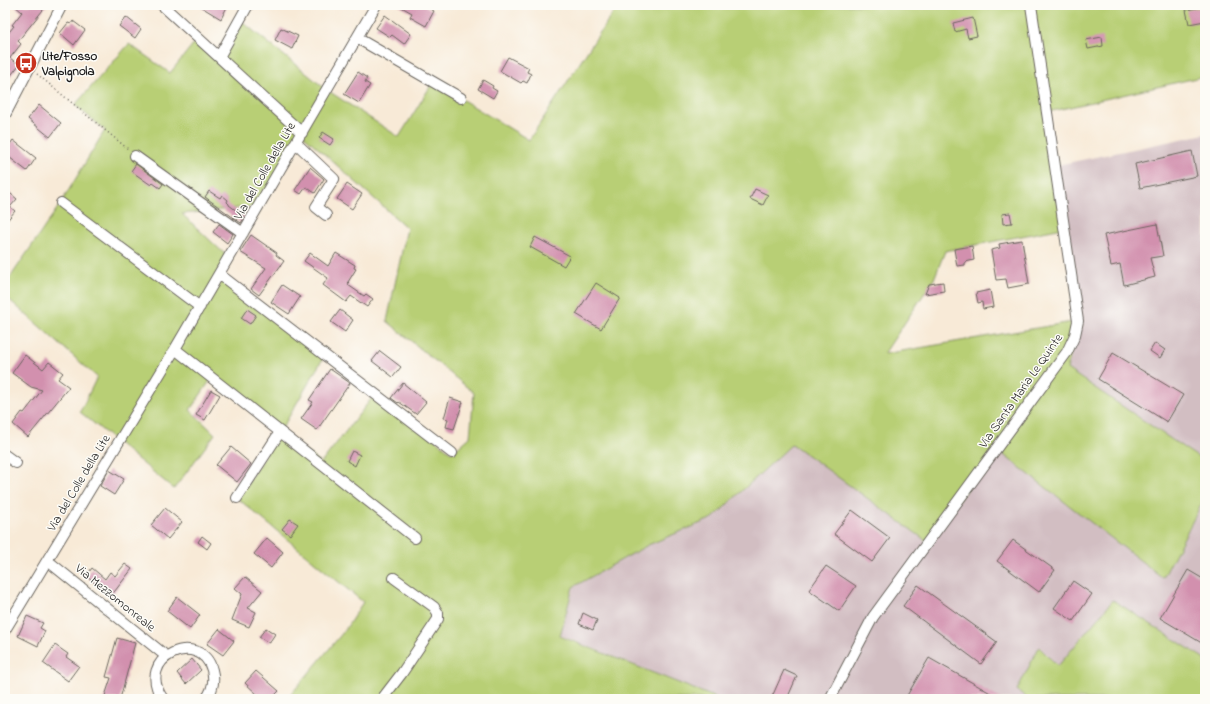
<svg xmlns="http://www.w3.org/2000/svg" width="1210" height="704" font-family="'Indie Flower',sans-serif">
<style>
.industrial{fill:#d2bec2}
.green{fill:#b8cf74;stroke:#6a7648;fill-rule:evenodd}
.building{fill:#d290ae}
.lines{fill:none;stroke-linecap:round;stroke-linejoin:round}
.minor-casing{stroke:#69645d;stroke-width:12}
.path{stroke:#69645d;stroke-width:1.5;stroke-dasharray:1 3;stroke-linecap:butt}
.minor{stroke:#fff;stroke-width:10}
.labels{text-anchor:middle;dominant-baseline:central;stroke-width:3;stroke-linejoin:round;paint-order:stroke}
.poi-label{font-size:13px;font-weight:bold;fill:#1c1c1c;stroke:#fdfcf7;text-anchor:start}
.street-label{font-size:13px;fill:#1c1c1c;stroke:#fdfcf7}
</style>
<rect width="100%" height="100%" fill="#fdfcf7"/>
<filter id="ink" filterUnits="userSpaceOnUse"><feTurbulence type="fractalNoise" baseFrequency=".025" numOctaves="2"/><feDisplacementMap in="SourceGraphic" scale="8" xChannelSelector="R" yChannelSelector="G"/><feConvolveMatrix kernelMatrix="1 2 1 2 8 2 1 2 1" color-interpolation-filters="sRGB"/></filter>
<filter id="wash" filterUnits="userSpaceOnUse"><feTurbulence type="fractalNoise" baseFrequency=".012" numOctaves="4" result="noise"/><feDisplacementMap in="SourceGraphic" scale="16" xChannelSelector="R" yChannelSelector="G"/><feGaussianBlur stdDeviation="0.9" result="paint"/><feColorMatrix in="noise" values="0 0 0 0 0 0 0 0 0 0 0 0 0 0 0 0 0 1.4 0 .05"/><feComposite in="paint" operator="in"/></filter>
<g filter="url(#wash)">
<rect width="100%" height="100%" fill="#f8ead7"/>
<!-- industrial -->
<path class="industrial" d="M1205,134V462L1067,369L1078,324L1053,166Z
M792,444L928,542L996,449L1163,578L1205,497V659L1113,600L1058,666L1040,647L1017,690L1028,699H719L560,635L574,587L648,545L713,518Z"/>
<!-- green -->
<path class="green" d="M618,5H1205V76L1044,113L1063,228L945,251L934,279L884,354L1078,321L1067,369L1205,462V497L1163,578L996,449L928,542L792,444L713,518L648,545L573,587L560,636L719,699H287L345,630L363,602L237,498L280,432L212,378L190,410L215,434L174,489L80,412L97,377L5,296V285L61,203L105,130L75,105L129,44L170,73L198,38L218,57L240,20L327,90L399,137L433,82L529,140ZM302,134L407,228L387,321L474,393L470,437L452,453L375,394L321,463L280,432L325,355L219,274L229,258L182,214L259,206Z
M1113,600L1205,659V699H1028L1017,690L1039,647L1058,666Z"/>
<g id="blocks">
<!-- building -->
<path class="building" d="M14,5H47L18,41L21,44L10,58L19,65L5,83V37L14,26L12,25L22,12Z
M198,5H228L221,19Z
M398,5H424L434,11L426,26L410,17L412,13Z
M1202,7L1205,21L1189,24L1186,10Z
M385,15L411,34L404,44L392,35L390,37L376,28Z
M126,17L141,29L135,38L119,26Z
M973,18L977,36L968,38L966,29L955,32L953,23Z
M73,21L85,30L74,45L60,33L68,23L71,24Z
M281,28L298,36L292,49L275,40Z
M1102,37L1103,46L1088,49L1086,40Z
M508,57L529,68L527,72L531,74L527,83L523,81L521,83L500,71Z
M358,72L367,78L365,82L370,85L359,103L344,94Z
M483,80L493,86L492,88L497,91L493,98L478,89Z
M39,105L61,123L50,137L28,119Z
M323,132L334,139L330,145L319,138Z
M13,140L36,158L27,171L5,154V151Z
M1192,151L1197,176L1140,188L1135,164Z
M136,164L163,184L160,188L153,183L151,185L131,171Z
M310,167L324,179L315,193L306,187L301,194L295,190Z
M347,184L362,194L352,209L337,199Z
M5,189L17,199L10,207L15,211L5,223Z
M755,189L768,195L763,205L750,199Z
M209,191L220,198L222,195L228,200L227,202L229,204V205L245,217L241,223L205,197Z
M1010,213L1012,223L1003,224L1002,214Z
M219,224L233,234L227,243L213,232Z
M1157,224L1163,256L1150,258L1155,277L1124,285L1120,264L1111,266L1104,235Z
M251,235L277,253L276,255L284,261L259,295L251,289L266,268L240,252Z
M535,237L570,256L564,266L530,247Z
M1022,240L1029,284L1008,288L1006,279L996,280L991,250L1000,248L999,244Z
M972,246L974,260L965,262V265L957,266L954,249Z
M310,253L328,266L336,253L355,265L354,268L356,269L348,282L349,283L348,285L364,296L366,294L373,299L367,307L351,296L346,302L323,285L328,278L304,261Z
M943,282L944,291L925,294L929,284Z
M596,283L620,298L601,329L576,314Z
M282,285L300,297L289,314L271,302Z
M990,290L993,307L983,309L982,302L978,303L976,293Z
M247,309L256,315L250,324L241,318Z
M340,310L353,320L345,332L331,322Z
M1155,343L1165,350L1160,358L1150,351Z
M380,351L401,367L393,377L372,361Z
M1113,353L1183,395L1167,422L1098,379Z
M25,355L43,369L49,362L63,373L58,379L69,387L28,437L13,424L22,412L24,413L42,390L31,387L12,373Z
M330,369L350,383L317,430L301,419L313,402L309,400Z
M403,383L426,402L416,414L399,402L398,403L391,398Z
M211,390L220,395L205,420L196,415Z
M450,398L463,402L454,429L446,427L448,419L444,418Z
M231,447L251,464L237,482L216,465Z
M352,451L360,455L355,466L347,461Z
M109,470L124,479L114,495L100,486Z
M165,508L182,522L168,539L151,525Z
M852,510L890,538L872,562L834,534Z
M290,519L298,524L290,535L282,529Z
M202,536L211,543L207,549L198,542Z
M267,538L283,552L271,568L254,554Z
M1013,540L1055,570L1039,592L997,561Z
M125,564L132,569L111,596L86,576L92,568L105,579L110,572L115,576Z
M826,566L856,586L839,611L809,590Z
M1188,570L1205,580V645L1160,618Z
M245,577L262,591L248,608L256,612L249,627L232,620L242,594L235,588Z
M1073,581L1092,594L1073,621L1054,608Z
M918,585L997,642L981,664L903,606Z
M177,597L200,615L190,629L167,611Z
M583,613L597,620L593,630L579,624Z
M27,616L43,623L40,628L45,631L38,646L18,636Z
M266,628L275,634L269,643L259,637Z
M219,629L234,641L223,655L207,644Z
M117,638L135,643L120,699H104L111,678L106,677Z
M55,645L68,654L66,657L79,666L68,681L43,663Z
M929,658L1001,699H905Z
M192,659L201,670L186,684L177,673Z
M784,670L797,676L787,699H771Z
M256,671L279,691L271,699H255L258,695L245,683Z"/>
</g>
</g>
<g filter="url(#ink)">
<use href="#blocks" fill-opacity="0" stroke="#69645d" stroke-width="1"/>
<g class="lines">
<!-- minor casing -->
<g class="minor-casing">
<path id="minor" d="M162,5L302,133
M357,38L461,98
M219,57L248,5
M5,115L62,5
M296,143L334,179L316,207L326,215
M135,156L243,233
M61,203L200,307
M219,274L452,453
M175,349L415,538
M5,455L16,463
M237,498L280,432
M48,561L166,656
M5,630L175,349L376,5
M163,699C133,657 201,629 212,670C215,681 213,690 206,699
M382,699L402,673L438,619V613L434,607L394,578
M830,699L873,617L1067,352L1075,335L1078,321L1031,5"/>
</g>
<!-- path -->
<path class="path" d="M37,74L128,149"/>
<!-- minor -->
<use href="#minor" class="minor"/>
</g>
</g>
<!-- icons -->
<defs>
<g id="bus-disc" transform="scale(1.15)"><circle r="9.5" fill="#c8321e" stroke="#fdfcf7"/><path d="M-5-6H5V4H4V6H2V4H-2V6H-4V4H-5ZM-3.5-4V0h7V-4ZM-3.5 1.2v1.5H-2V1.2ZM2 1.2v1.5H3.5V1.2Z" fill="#fff"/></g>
</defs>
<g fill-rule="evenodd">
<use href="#bus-disc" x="26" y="63"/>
</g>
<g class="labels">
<!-- poi labels -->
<g class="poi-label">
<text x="42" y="56">Lite/Fosso<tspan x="42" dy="15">Valpignola</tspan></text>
</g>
<!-- street labels -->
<g class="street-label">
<text transform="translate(265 171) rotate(-60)">Via del Colle della Lite</text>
<text transform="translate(1021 391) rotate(-55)">Via Santa Maria Le Quinte</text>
<text transform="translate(79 483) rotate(-59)">Via del Colle della Lite</text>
<text transform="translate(115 598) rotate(39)">Via Mezzomonreale</text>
</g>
</g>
<!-- margin -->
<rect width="1210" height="704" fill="none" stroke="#fdfcf7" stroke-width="20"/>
</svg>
